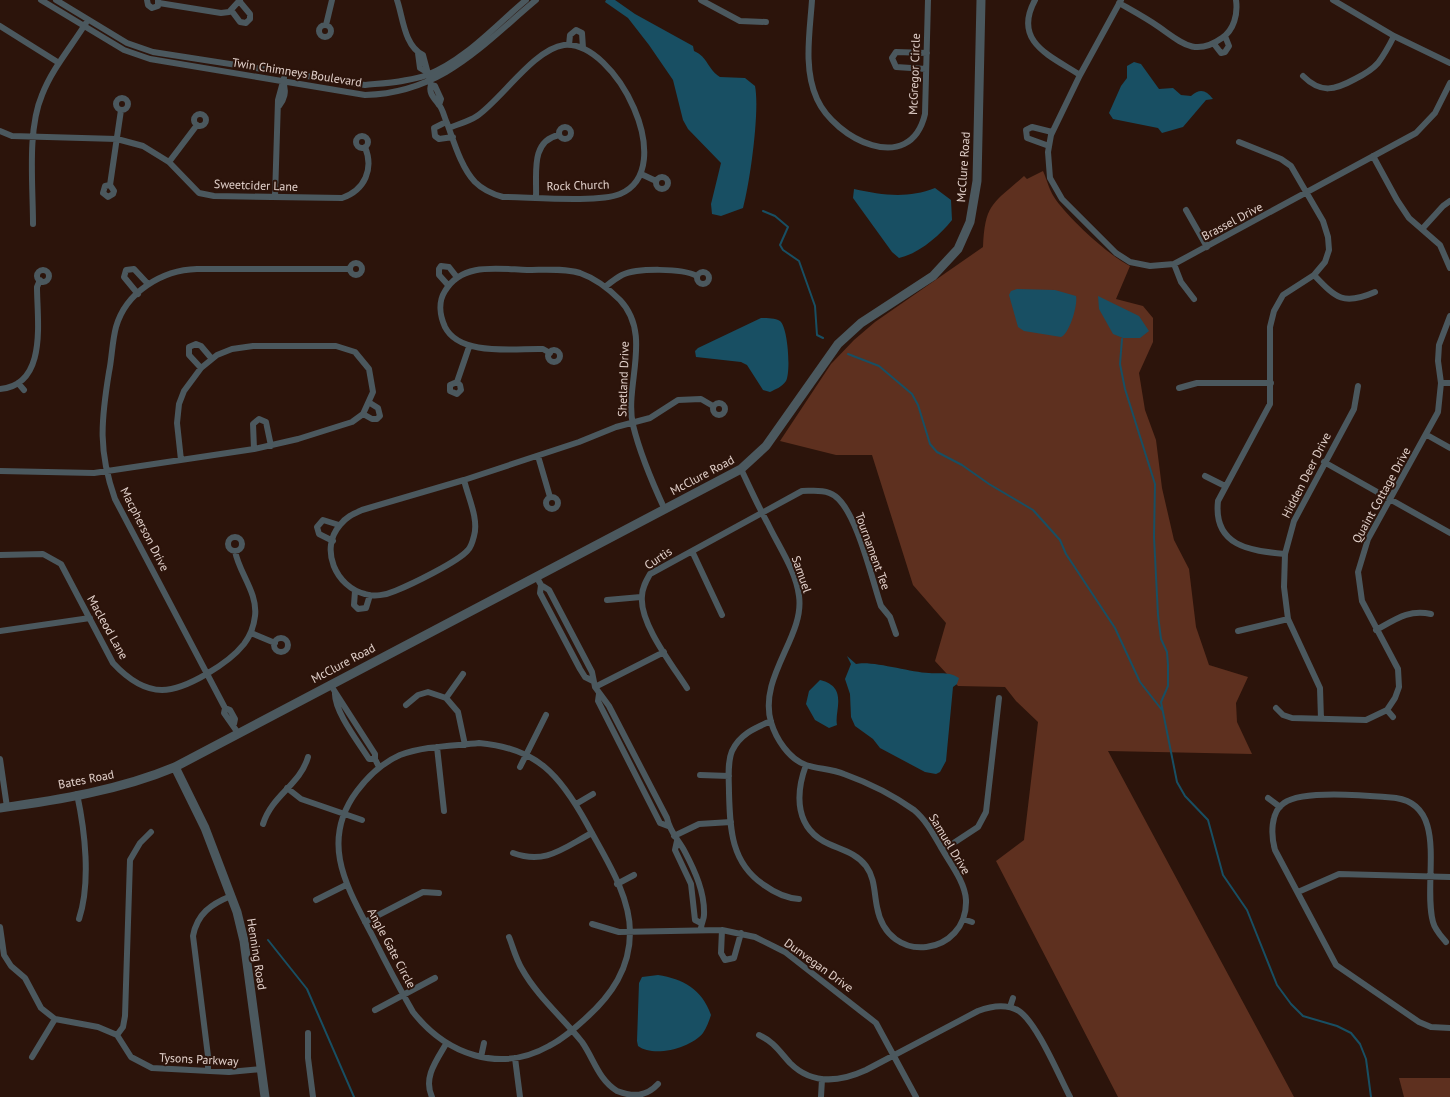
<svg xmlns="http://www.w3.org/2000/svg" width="1450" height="1097" font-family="'PT Sans',sans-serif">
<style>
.green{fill:#5e301f}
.water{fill:#184f63}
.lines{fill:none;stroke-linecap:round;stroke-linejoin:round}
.stream{stroke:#184f63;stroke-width:2}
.minor{stroke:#4b585e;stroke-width:6}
.tertiary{stroke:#4b585e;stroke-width:9}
.labels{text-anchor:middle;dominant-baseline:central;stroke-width:4;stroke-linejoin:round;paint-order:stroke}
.street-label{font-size:12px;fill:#e2d1cb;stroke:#2c140b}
</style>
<rect width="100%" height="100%" fill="#2c140b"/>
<!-- green -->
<path class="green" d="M1043,171C1047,180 1049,189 1054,197C1066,216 1109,256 1130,266L1116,299L1143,306L1153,318V342L1139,373L1145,410L1156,440L1162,488L1174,540L1189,569L1196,627L1209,665L1248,677L1236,703L1237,722L1252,754L1108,751L1294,1097H1118L996,861L1024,840L1038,722L1016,701L1005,687L958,686L935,661L946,623L913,585L872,455H836L780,441L831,364L854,340L875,322L983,247C985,203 993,204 1024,176L1027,179Z
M1399,1078H1450V1097H1404Z"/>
<!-- water -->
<path class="water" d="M606,0H615L635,14L693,46L694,51C708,57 708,70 720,77L745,78L755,86C760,110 750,183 743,208L721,216L712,214L711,204L721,163L688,129L683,120L673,80L649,45L628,18L605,2Z
M1134,62L1141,64L1159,89L1173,88L1181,95L1191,96C1200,88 1206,90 1213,99L1206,100L1183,127L1162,133L1158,128L1113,119L1109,113L1121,86L1127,78V66Z
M935,188L951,200L952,220C939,236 920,253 899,258L892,252L853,198L854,189C882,195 907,199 935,188Z
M1017,289L1055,290L1076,296C1078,304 1070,333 1061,337L1024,331L1018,327L1009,295L1011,291Z
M1098,296L1139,316L1149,331L1140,338H1123L1113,334L1099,309Z
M761,318C767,318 775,318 780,321C788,327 791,372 786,381C782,387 776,389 770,392L763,390L747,365L741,362L696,357L695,351L698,348Z
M847,656L856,664C871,660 909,672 929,673C940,674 949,671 959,678L957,684L953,687L946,761L940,772L936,774L925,772L880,748L873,739L855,726L851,717L850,694L845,679L851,664Z
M820,680C849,687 834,711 837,725L829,728L815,720L806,704L809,691Z
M658,975C683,979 702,989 711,1015C709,1021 707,1027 703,1033C691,1048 654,1058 638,1046L637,1041L639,983L642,977Z"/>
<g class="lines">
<!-- stream -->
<path class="stream" d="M763,211L775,216L788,227L780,245L783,250L799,261L815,306L817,335L823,338
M1122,339L1120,364L1125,389L1155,484L1154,537L1158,615L1161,639L1167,652L1168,665V686L1161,702L1177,782L1185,796L1208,820L1223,875L1247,910L1277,985L1291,1004L1303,1016L1337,1026L1351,1033L1360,1044L1366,1059L1371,1097
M848,354L879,366L912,394L918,405L930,444L937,452L962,465L989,484L1033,510L1060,540L1066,554L1115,628L1140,682L1162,710
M268,940L307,989L354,1097"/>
<!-- minor -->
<path class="minor" d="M41,0L124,50L150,59L365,95C442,93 481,46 536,0
M56,0L127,43L153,52L365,85C385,83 407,82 427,75C464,61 496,25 526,0
M147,0L148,5L152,8L158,6V0
M397,0C403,17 404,46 423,55L431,85C428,93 435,99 439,105C443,109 444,117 447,123C454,142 461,167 475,182C483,190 492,194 503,197C529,197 598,203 620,194C680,169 616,40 564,45C534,49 501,100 477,116C468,122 458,124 449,128
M701,0L740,21L766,22
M812,0C810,31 803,69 817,99C835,139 910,177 925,114L928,0
M1035,0C1012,42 1051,56 1080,75
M1121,0L1080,75L1051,135L1048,152L1050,178L1062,199L1116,253L1130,262L1150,266L1174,264L1416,133L1435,113L1450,83
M1333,0L1394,36L1450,63
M159,3L221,13L229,12L240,0
M1119,3C1133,11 1146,18 1159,27C1182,43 1195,57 1222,38C1234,30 1238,14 1236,0
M231,10L240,22L246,23L250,19V14L240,2
M326,25L332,0
M319 31a6 6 0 1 1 12 0a6 6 0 1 1-12 0Z
M0,26L59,63
M1214,44L1221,53L1225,52L1229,46L1225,36
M569,45L570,35L576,30L582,33L583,48
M418,53L420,68L425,71
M926,69L896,67L892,58L896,52L927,53
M1303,76C1321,94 1335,90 1355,79C1363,75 1372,70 1378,63C1384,55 1389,46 1394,36
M431,85L435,86L441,99L439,105
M116 104a6 6 0 1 1 12 0a6 6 0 1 1-12 0Z
M279,106C284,100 287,91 283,83
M194 120a6 6 0 1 1 12 0a6 6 0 1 1-12 0Z
M446,122L434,128L435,136L439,139L453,137
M559 133a6 6 0 1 1 12 0a6 6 0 1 1-12 0Z
M0,131L12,136L117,139L143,146L169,162L199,193L214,196L342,198C365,190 374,169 365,147
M356 142a6 6 0 1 1 12 0a6 6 0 1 1-12 0Z
M1239,142L1281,159L1291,166L1323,221L1328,237L1329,250L1325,262L1314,275L1283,295L1274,311L1270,327V404L1218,501C1213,546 1250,551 1285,554
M1049,146L1027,138L1026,130L1032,127L1052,132
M1373,156L1397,200L1409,218L1440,245L1450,268
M169,162L197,125
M641,174L656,181
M656 183a6 6 0 1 1 12 0a6 6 0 1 1-12 0Z
M110,185L105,186L103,193L108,197L113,194L114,191L110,185L121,110
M275,197L278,100L284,78
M536,197C537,174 530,141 559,135
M1186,210L1207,247
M33,224C33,185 27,130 42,95C52,69 71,47 86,23
M1423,228L1443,206L1450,201
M350 269a6 6 0 1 1 12 0a6 6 0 1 1-12 0Z
M1174,264L1181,282L1194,299
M37 276a6 6 0 1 1 12 0a6 6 0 1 1-12 0Z
M697 278a6 6 0 1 1 12 0a6 6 0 1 1-12 0Z
M1314,275C1336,298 1343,306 1375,292
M448,285L439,275V269L441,266L449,267L456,276
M605,287C610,283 616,278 622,275C637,268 682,268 697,276
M138,294L124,277L126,270L134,269L148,284
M548 356a6 6 0 1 1 12 0a6 6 0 1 1-12 0Z
M550,353L543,349C516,348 460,357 445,327C440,316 438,302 445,291C462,262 498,269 527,270C544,270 563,268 580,273C594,278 609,289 620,300C653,335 624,385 633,425C640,454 652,482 665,510
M201,368L189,355V347L196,344L201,346L212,359
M457,382L460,385L461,390L457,394L450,391V385L457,382L469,347
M18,383L24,390
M1441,383H1450
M1179,388L1197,383H1271
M0,389C48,385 37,320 37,287L40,280
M713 409a6 6 0 1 1 12 0a6 6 0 1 1-12 0Z
M363,414L372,419H377L380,416L378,408L370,403
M1427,435L1450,448
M254,449L253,424L259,419L266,422L271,446
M538,456L550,497
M1324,462L1450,533
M741,469C750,488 758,506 768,524C779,547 796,571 799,596C805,636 758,677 771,722C776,739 789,759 806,765C818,769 832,769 844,774C869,783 893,795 914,810C926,820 934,835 942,849C950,863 965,882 966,900C968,955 888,968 877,907C874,893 875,878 866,866C856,853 842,850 829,844C795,829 795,795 806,765
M0,471L94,473L254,449L298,439L352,422L363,414L373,392L369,369L355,352L336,346H253L232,349L217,355L201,368L184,391L179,404L177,423L181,460
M1205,476L1225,486
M464,480C468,497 479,519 474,536C473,540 471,547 468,550C458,562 410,585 395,591C386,595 374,597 365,594C336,587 319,549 340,525C346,517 353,514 362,510Z
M464,480L579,442L616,427L650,418L678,400L701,399L713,406
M546 503a6 6 0 1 1 12 0a6 6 0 1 1-12 0Z
M228 544a7 7 0 1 1 14 0a7 7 0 1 1-14 0Z
M333,541L319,534L317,527L323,520L339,525
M692,551L722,615
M0,555L43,554L61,564L113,663C126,677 142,690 162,690C186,690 229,663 244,644C250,636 254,625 255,616C258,593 239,573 235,551
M536,576L541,585L549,590L592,672L595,687L609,706L667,818C670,833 679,840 685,852C695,871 705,893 704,915C704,920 701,923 701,929
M541,585L540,593L580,669L585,677L593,681
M355,591L354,605L358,609L366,608L370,595
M607,600L641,597
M1376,630C1396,619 1409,609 1431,614
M0,631L90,618
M1238,631L1288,619
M251,633L275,643
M274 645a7 7 0 1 1 14 0a7 7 0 1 1-14 0Z
M330,684L375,754V759L379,767
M595,687L664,652
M687,688C673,666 639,623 642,596C642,588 646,581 650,574L802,491C813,491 826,489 835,496C857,512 872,580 881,606L890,617L896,634
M335,693C334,711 359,743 369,759H375
M599,694L598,701L660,823L668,826
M446,698L463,674
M406,705L418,695L428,692L446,698L458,712L465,745
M225,708L230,710L235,719L234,724
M1276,708L1283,715L1292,718L1366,720L1387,710L1395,698L1399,687L1398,669L1362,601L1358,572L1368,539L1438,412L1441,383L1438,361L1439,345L1450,316
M1387,710L1393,717
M1321,719L1320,688L1288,619L1284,587L1285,554L1294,521L1354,409L1358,386
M771,721C755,728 740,734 732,751C727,763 729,779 729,793C730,829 731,863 764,885C775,893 785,898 799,899
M238,733L224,713L225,708L115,499C98,451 101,421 109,372C112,358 112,342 116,327C126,292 162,270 197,269H350
M479,743C537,748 560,775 587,824C604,856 630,894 630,932C630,968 612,995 585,1019C574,1029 563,1039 549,1046C499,1074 446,1054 413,1012C398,986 385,961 372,935C347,887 319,842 357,791C369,775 382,763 400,755C424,746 453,746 479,743Z
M437,747L444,811
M0,759L7,807
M520,767L546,715
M700,775L729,776
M287,788L301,799L362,820
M77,794C85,831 91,882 79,919
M1268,798L1280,807
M576,804L593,794
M263,824C272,795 300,785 308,757
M674,836L699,824L731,822
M677,841L675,850L691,884L695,920L701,923
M943,850L978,827L986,812L999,698
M513,853C546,865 563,848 592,833
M617,884L634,875
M1298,892L1339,874L1450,877
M316,900L346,885
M963,919L972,922
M365,922L423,892L439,893
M592,924L619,932L722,930L755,937L785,952L876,1023L916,1097
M0,927L4,955L11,966L25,978L41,1008L55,1019L98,1027L117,1035L131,1057L152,1068L229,1072L261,1069
M722,930L721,953L725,960L734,958L741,933
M509,937C513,947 516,959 522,969C537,996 563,1018 582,1042C594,1059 598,1079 617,1091C633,1097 646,1097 658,1084
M1446,942C1441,936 1435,930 1433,922C1422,882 1450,806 1396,798C1372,796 1303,789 1284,803C1270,812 1271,836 1275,850L1336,965L1419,1022L1431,1027L1450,1028
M1010,1007L1013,998
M375,1010L435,978
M308,1033V1058L313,1097
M117,1035L123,1027L125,1016L130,860L140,843L151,832
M759,1035C774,1042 779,1051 790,1063C812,1085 840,1082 866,1070L978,1011C991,1006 1006,1003 1019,1011C1037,1023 1059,1076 1070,1097
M32,1057L55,1019
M481,1057L484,1043
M515,1058L520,1097
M208,1071V1056L193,936C197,914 211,904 231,896
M432,1097C423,1078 436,1061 446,1044
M821,1097L822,1079"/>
<!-- tertiary -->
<path class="tertiary" d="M175,767L205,828L237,912L244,941L265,1097
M0,808C59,800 120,790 175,767L741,469L766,446L838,344L861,323L933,276L958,249L970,222L977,181L981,0"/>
</g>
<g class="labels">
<!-- street labels -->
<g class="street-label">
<text transform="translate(297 72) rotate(9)">Twin Chimneys Boulevard</text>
<text transform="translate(914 74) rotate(-88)">McGregor Circle</text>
<text transform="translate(963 167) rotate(-86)">McClure Road</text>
<text transform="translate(256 185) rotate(2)">Sweetcider Lane</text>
<text transform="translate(578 185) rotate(-2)">Rock Church</text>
<text transform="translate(1232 221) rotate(-28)">Brassel Drive</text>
<text transform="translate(623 379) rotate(-88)">Shetland Drive</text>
<text transform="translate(702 475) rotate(-28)">McClure Road</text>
<text transform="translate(1306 475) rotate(-63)">Hidden Deer Drive</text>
<text transform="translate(1381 495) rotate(-61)">Quaint Cottage Drive</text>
<text transform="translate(145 529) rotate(63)">Macpherson Drive</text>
<text transform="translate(873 551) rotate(70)">Tournament Tee</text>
<text transform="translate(658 558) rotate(-34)">Curtis</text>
<text transform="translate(802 574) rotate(71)">Samuel</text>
<text transform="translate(108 627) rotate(61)">Macleod Lane</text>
<text transform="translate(343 663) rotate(-28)">McClure Road</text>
<text transform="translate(86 779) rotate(-11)">Bates Road</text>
<text transform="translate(950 844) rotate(59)">Samuel Drive</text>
<text transform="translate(392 948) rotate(62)">Angle Gate Circle</text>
<text transform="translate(257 954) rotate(81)">Henning Road</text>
<text transform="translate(819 965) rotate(36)">Dunvegan Drive</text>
<text transform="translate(199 1059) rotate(3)">Tysons Parkway</text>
</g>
</g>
</svg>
